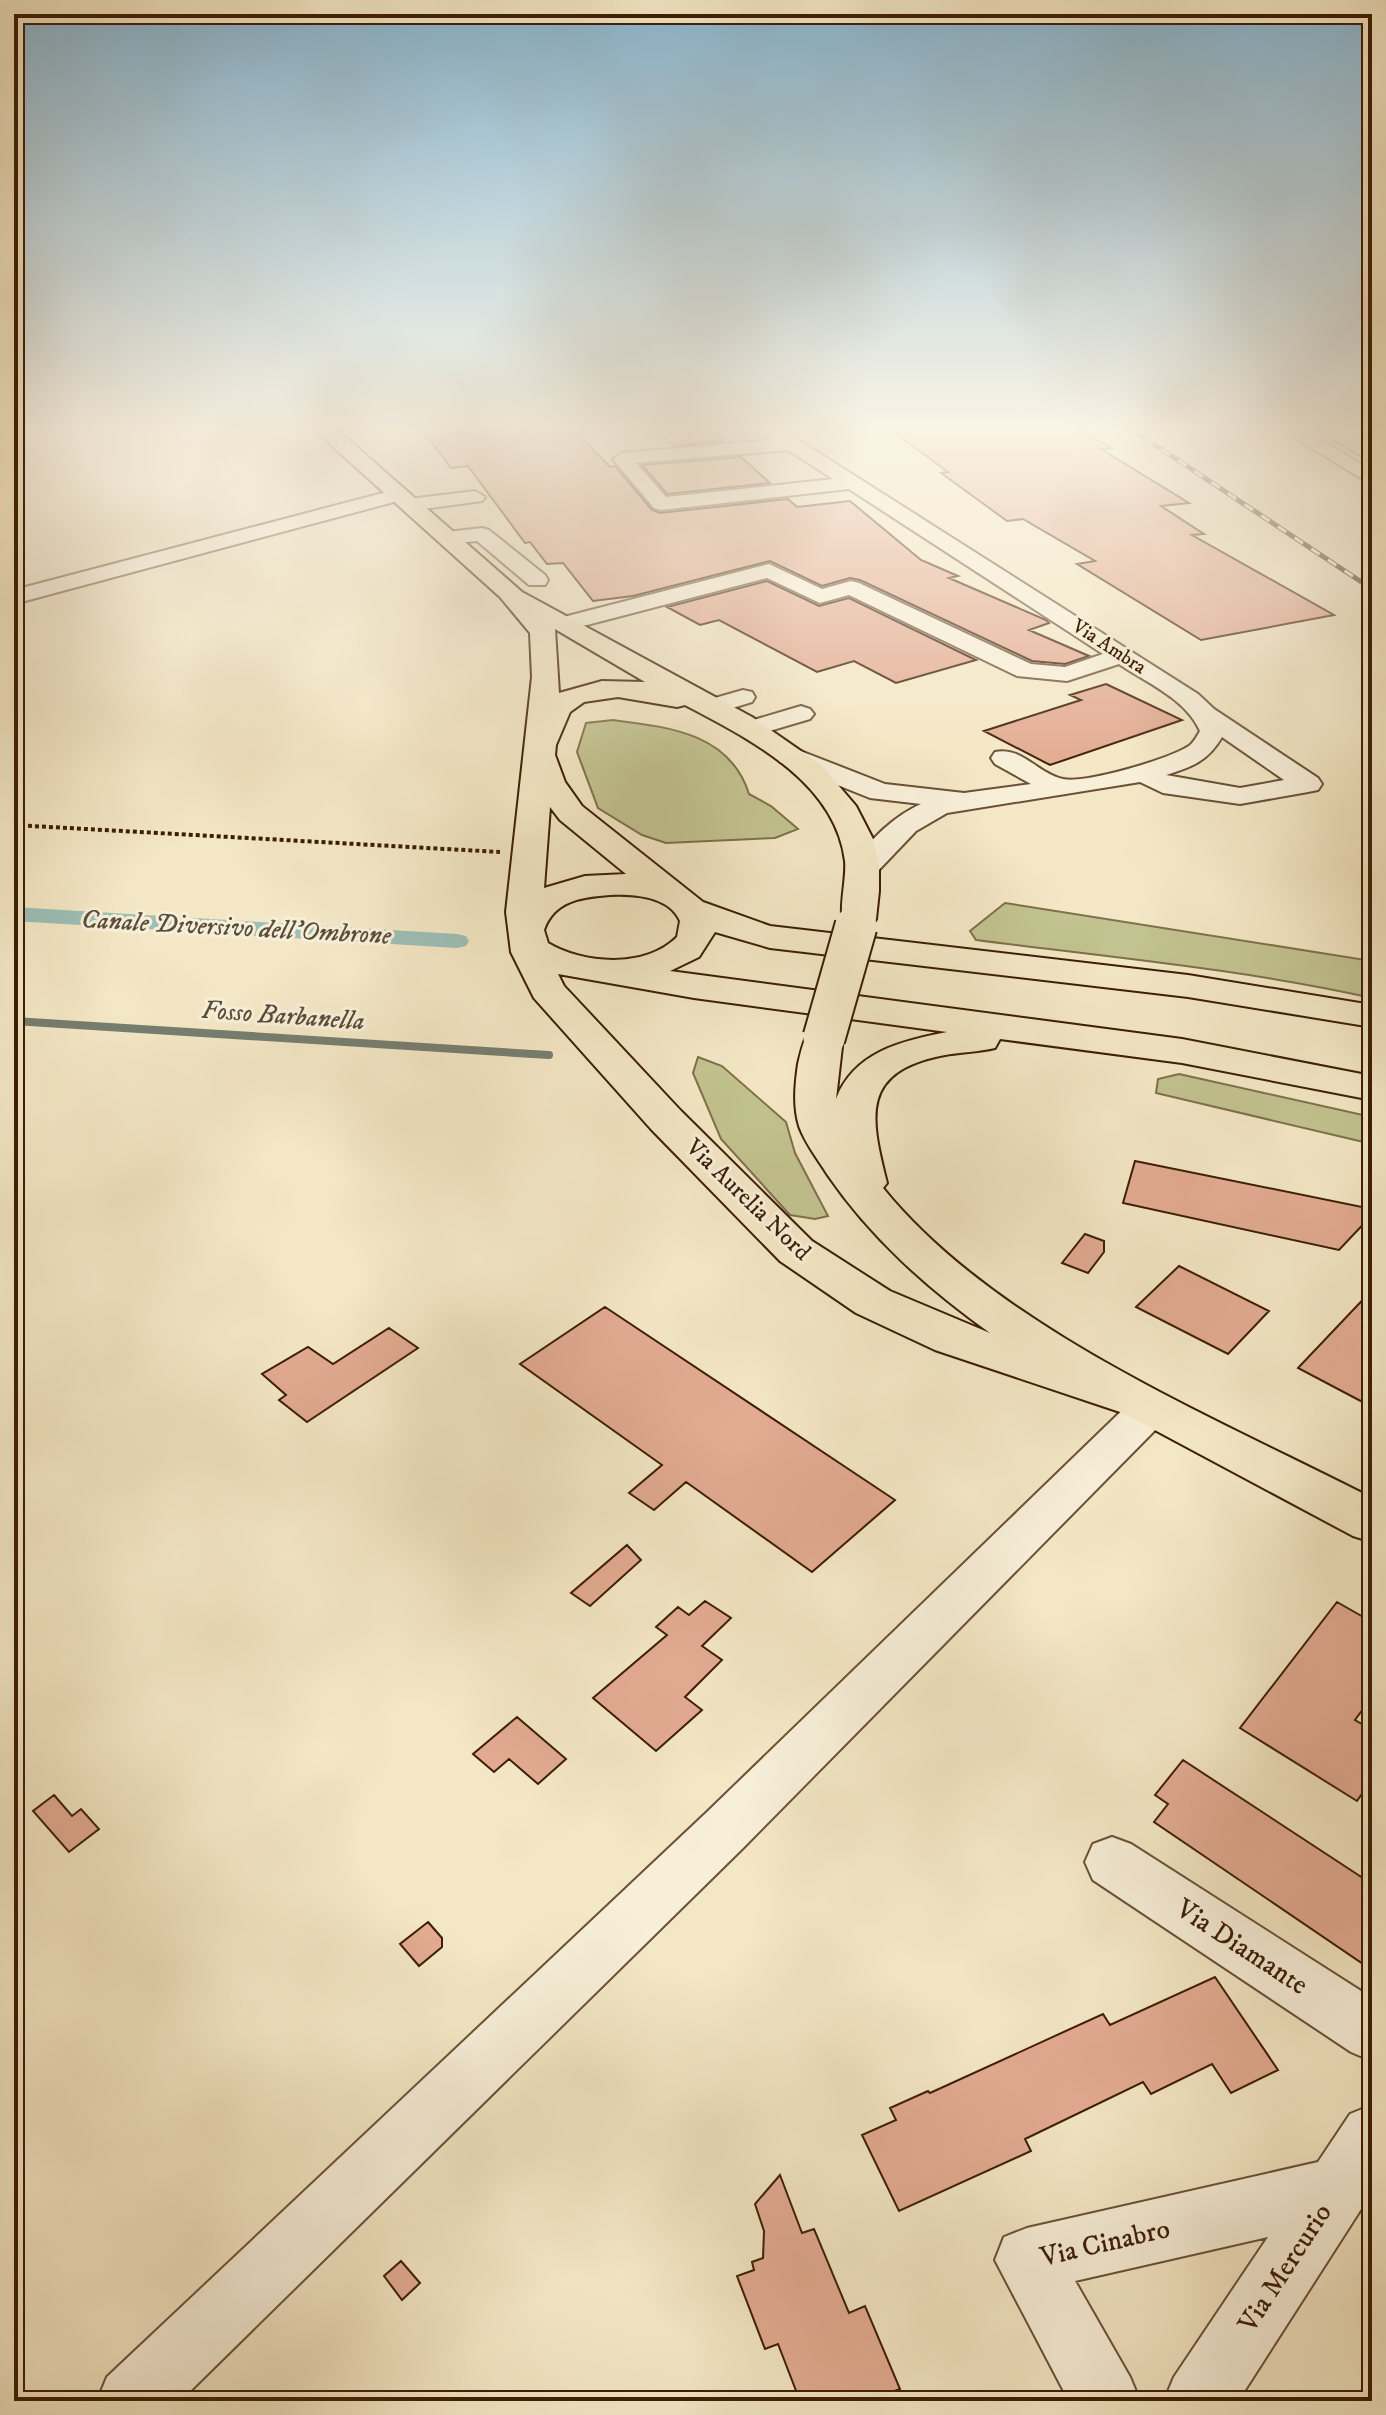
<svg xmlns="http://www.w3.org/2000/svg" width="1386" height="2415" font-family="'IM FELL DW Pica',serif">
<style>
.green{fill:#c2c390;stroke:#7f704a;stroke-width:2}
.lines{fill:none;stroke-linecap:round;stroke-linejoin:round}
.stream{stroke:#767e70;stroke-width:8}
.canal{fill:#9cbfb7;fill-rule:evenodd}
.building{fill:#e3ab92;stroke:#3c1d05;stroke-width:2}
.minor-casing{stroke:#6a5035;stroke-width:4}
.major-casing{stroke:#3c1d05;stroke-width:4}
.path{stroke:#3c1d05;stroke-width:4;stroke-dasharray:4 3;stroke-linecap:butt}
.minor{fill:#f8efd9;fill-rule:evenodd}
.major{fill:#f4e7c5;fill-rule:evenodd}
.rail-casing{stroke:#3c1d05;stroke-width:5}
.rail{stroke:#f8efd9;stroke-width:3;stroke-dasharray:10;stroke-linecap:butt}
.major-bridge-far1-casing{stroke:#3c1d05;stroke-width:34;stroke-linecap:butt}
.major-bridge-casing{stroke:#3c1d05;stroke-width:45;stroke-linecap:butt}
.major-bridge-far1{stroke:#f4e7c5;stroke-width:31}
.major-bridge{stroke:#f4e7c5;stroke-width:41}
.labels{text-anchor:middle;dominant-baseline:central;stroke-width:6;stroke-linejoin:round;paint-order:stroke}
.far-street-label{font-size:20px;fill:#3c1d05;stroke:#f8efd9}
.street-label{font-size:24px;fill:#3c1d05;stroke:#f8efd9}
.water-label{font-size:26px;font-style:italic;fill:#594e3a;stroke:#f8efd9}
.near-street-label{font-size:28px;fill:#3c1d05;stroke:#f8efd9}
</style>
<rect width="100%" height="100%" fill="#f4e7c5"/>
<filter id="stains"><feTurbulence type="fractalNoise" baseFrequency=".0025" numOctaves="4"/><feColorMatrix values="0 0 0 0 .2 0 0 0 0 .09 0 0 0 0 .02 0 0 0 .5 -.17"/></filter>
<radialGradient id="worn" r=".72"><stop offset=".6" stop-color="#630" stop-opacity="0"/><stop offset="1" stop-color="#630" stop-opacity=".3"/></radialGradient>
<!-- green -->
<path class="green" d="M613,720C668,727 730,733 749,794L771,806L798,829L775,838L666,843L642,835L598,808L577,752L586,723Z
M1005,903L1372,961V998C1242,969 1108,957 976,940L970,931Z
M698,1057L722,1066L786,1122L795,1153L828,1216L815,1219L790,1215L721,1139L693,1073Z
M1179,1074L1372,1117V1144L1156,1093L1158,1079Z"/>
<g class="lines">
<!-- stream -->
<path class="stream" d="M14,1021L549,1055"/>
<!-- canal -->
<path class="canal" d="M14,907L457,934L466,936L469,941L466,946L457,948L14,921Z"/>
</g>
<!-- building -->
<path class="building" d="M420,427H571L610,467L615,466L652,510L660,513L788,499L797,507L850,501L921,560L958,576L949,578L1046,620L1049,623L1029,630L1089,656L1065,664L1032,661L860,580L850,578L822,586L770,561L633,596L593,601L563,563L547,564L530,542L525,543L468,466L451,468Z
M655,427H707L723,441L673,446Z
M887,427H1077L1111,448L1101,449L1189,503L1161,506L1204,534L1192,535L1334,615L1201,640L1077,564L1095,561L1023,519L1007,521L941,473L948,472Z
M1310,427H1372V463Z
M741,457L770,483L667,494L642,465Z
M767,581L819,606L849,598L976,660L896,683L854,661L817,672L719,620L700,625L667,607Z
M1106,684L1182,720L1050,765L984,731L1081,700L1070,695Z
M1135,1161L1372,1209V1215L1339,1250L1123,1203Z
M1085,1234L1104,1241V1252L1088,1273L1062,1263Z
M1179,1266L1269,1311L1228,1354L1136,1307Z
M1372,1290V1407L1298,1368Z
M605,1307L895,1500L812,1572L686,1482L654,1510L629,1493L662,1465L520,1364Z
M389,1328L418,1348L307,1422L279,1400L286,1395L262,1374L308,1347L333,1364Z
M627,1545L641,1560L590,1606L571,1593Z
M705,1601L731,1618L702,1646L722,1660L685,1697L702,1710L656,1751L593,1698L667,1635L656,1627L678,1607L689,1615Z
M1337,1602L1372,1622V1697L1355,1720L1372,1730V1779L1357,1801L1240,1728Z
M517,1717L566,1759L538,1784L509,1759L494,1772L473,1754Z
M1183,1760L1372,1884V1970L1154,1822L1168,1804L1155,1795Z
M54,1795L72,1816L81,1809L99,1829L69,1852L33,1811Z
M428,1922L442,1938V1947L419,1966L400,1944Z
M1215,1977L1278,2070L1231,2093L1212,2064L1151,2094L1143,2082L1025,2139L1031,2151L899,2211L862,2135L896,2120L890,2108L928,2091L930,2093L1103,2014L1110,2025Z
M780,2175L802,2233L814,2229L849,2313L865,2306L900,2389L883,2395L886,2401H800L778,2344L765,2349L737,2276L754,2270L752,2262L763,2258L764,2231L755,2204Z
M401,2261L420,2283L402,2300L384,2276Z"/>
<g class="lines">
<!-- minor casing -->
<g class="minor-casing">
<path id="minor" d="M756,427H778L1198,694L1214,709L1318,778L1322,784L1318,790L1308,792L1240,804L1163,793L1140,782L947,813L916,831L874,875L864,878L854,875L849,869C867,843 892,817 921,804L870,798L780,762L776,756L780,750H798L885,784L964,793L1031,784L995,764L991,758L995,752C1022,746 1038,774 1063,779C1085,784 1169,759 1189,746C1194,742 1197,736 1200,731C1186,699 1147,683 1119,664L1067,681L1017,676L849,595L820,603L767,578L564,631L556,629L552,624L556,619L769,564L822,589L851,581L859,583L1031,664L1065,667L1103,654L849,489L661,510L654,508L613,459L622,453L773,440ZM788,450L833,479L666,497L636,463ZM1222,737L1284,780L1240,788L1166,775C1192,767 1208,761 1222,737Z
M1278,427H1300L1372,471V485Z
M398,489L408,495L405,499L14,604V590Z
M475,491L485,497L482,501L409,511L399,505L409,499Z
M482,528L489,530L545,575L548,580L545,585H529L477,541L447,544L437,538L447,532Z
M743,690L752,692L755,697L752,702L710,715L701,712L697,707L701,702Z
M801,706L810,709L814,714L810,719L749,737L740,734L736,729L740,724Z
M1152,1392L1167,1396L1174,1407L1167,1418L744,1847L180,2401H97L107,2377L706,1813L1137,1396Z
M1112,1837L1131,1844L1372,1998V2061L1351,2052L1093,1880L1085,1862L1093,1844Z
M1372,2105V2192L1238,2401H1164L1174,2377L1268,2237L1075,2281L1130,2377L1140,2401H1069L995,2260L1004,2237L1027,2228L1318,2162L1350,2114Z"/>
</g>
<!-- major casing -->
<g class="major-casing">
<path id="major" d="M311,427H334L522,592L752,717L821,765L856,806L873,839L879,864V891L876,919L871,927L858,930L845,927C837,914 847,879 845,861C835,781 749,739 685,705L677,707L618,697L584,702L570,712L556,745L555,755L565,782L582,806L703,902L770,926L1188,975L1372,1005V1027L1188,997L770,948L715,932L699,957L670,971L1182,1039L1372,1076V1100L1182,1063L1000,1039L995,1048C978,1052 962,1052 945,1055C860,1071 870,1116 887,1183L883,1188C996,1328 1214,1417 1372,1498V1542L1353,1536L1123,1413L935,1350L856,1313L780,1261L651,1129L534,998L511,952L506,912L532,677L530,633L500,597ZM555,629L645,682L602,681L559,693ZM550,807L560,820L626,874L585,876L544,888ZM610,895C633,894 669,896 680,921L677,937C645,969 583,964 548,943L544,930C554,901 581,897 610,895ZM558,974L694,998L947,1032C901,1041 854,1052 836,1099L843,1038L838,1030L824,1026L810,1030C803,1040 801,1052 798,1064C795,1085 793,1106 799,1126C805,1143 817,1158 827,1174C871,1238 927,1288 990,1333L890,1291L812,1241L681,1111L564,986Z"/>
</g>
<!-- path -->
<path class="path" d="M14,825L500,852"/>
<!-- minor -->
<use href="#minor" class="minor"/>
<!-- major -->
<use href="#major" class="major"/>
<!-- rail casing -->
<g class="rail-casing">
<path id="rail" d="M1128,427L1372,589"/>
</g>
<!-- rail -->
<use href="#rail" class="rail"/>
<!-- major-bridge-far1 casing -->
<g class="major-bridge-far1-casing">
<path id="major-bridge-far1" d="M855,928L858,919"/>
</g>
<!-- major-bridge casing -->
<g class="major-bridge-casing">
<path id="major-bridge" d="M824,1038L856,926"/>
</g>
<!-- major-bridge-far1 -->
<use href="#major-bridge-far1" class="major-bridge-far1"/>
<!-- major-bridge -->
<use href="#major-bridge" class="major-bridge"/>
</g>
<!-- sky -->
<linearGradient id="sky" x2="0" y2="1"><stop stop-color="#89b8d4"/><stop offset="0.56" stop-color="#faf4e5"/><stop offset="1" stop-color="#faf4e5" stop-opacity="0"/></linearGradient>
<rect width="1386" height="766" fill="url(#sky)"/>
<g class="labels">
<!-- far-street labels -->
<g class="far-street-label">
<text transform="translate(1109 647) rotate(33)">Via Ambra</text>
</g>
<!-- street labels -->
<g class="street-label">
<text transform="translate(748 1200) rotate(44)">Via Aurelia Nord</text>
</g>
<!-- water labels -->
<g class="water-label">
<text transform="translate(236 928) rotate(3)">Canale Diversivo dell'Ombrone</text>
<text transform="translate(283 1016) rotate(4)">Fosso Barbanella</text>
</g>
<!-- near-street labels -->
<g class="near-street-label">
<text transform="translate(1242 1947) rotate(33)">Via Diamante</text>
<text transform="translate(1105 2243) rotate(-13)">Via Cinabro</text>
<text transform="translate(1285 2268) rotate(-57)">Via Mercurio</text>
</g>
</g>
<!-- margin -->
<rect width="1386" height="2415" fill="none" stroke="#f4e7c5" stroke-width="48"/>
<rect x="16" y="16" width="1354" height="2383" fill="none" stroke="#3c1d05" stroke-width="4"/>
<rect x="24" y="24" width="1338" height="2367" fill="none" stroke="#3c1d05" stroke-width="2"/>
<rect width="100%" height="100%" filter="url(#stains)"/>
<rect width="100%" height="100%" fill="url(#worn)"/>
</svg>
